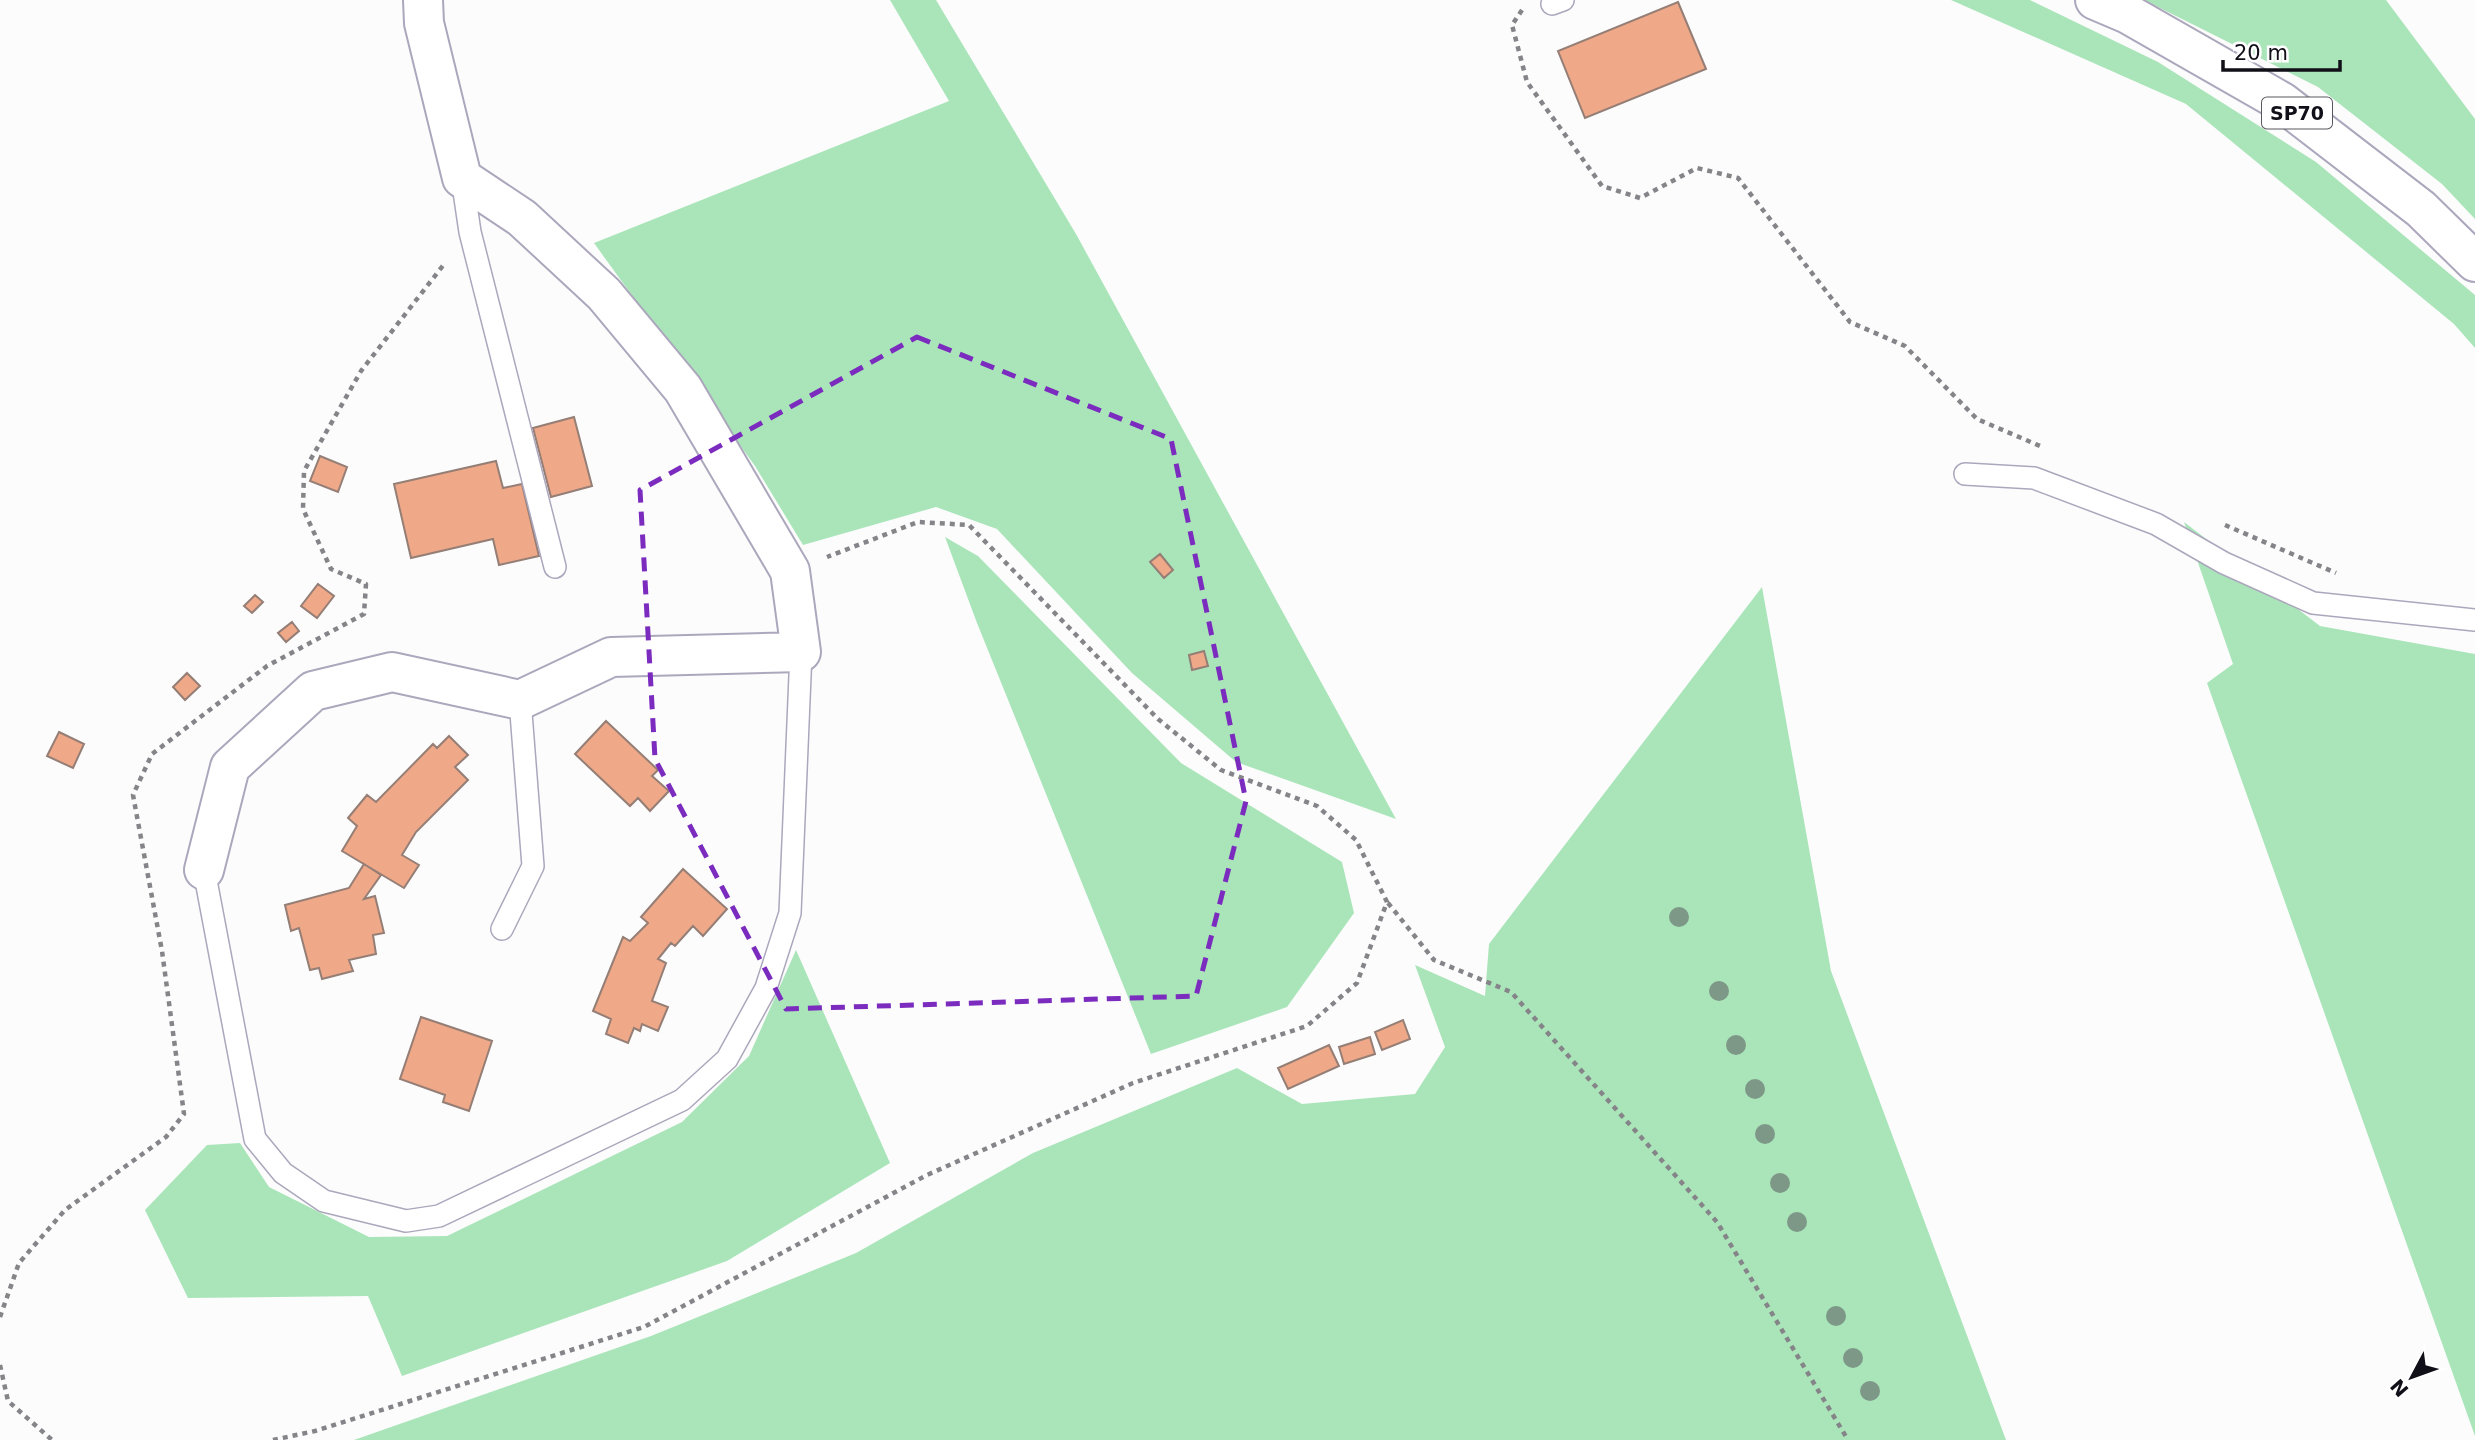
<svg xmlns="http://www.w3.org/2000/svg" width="2475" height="1440" font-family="'DejaVu Sans',sans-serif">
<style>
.green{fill:#aae5ba}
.building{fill:#efa888;stroke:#947e75;stroke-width:2}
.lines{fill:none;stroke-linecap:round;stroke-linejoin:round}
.lane-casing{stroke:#aca7bc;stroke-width:24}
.street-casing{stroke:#aca7bc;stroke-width:42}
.primary-casing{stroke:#aca7bc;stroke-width:42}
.path{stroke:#858488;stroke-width:4.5;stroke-dasharray:5 5;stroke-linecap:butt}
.lane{stroke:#fff;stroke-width:21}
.street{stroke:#fff;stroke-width:38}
.primary{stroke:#fff;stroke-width:38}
.tree{fill:#7e9888}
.marked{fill:none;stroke:#7b2cbf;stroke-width:5;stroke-dasharray:14 9;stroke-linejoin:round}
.labels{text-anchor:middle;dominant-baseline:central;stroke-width:7;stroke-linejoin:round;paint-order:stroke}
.shield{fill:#fff;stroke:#58575d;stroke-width:2}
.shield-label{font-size:19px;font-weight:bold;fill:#110f17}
</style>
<rect width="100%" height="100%" fill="#fcfcfc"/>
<!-- green -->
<path class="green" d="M890,0H936L1076,234L1396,819L1236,762L1132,673L997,529L936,507L803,545L755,466L594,243L949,101Z
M1951,0H2030L2158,62L2316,162L2475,295V348L2454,324L2186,104Z
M2144,0H2386L2475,119V219L2442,184L2318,87Z
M2184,522L2320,626L2475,654V1436L2207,683L2233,664Z
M945,537L978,556L1181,763L1342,862L1354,913L1287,1007L1151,1054L977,623Z
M1762,587L1831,971L2006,1440H354L651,1336L856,1253L1033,1153L1237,1068L1302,1104L1415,1094L1445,1047L1415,965L1485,996L1489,944Z
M796,950L890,1163L727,1261L402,1376L368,1296L188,1298L145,1210L207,1145L240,1143L269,1187L369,1237L447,1236L682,1122L749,1056Z"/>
<!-- building -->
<path class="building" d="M1678,2L1706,69L1585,118L1558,51Z
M574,417L592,486L551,497L533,428Z
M320,456L347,467L338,492L310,481Z
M496,461L503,488L522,484L539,556L499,565L493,539L411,558L394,484Z
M1160,554L1173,570L1164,578L1150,562Z
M318,584L334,596L317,618L301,606Z
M255,595L263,602L252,613L244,606Z
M292,622L299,631L286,642L278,633Z
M1204,651L1208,666L1192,670L1189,655Z
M187,673L200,686L185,700L173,687Z
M606,721L658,770L652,776L669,791L650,811L638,798L630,806L575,754Z
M59,732L84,744L73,768L47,756Z
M449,736L468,755L455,767L468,780L416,832L402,855L419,865L404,888L342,851L357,826L348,818L367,795L376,802L433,744L437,748Z
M364,864L381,875L364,899L375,896L384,933L373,935L376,954L349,960L353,971L322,979L319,968L310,970L299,928L291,931L285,905L349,888Z
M683,869L727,909L703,936L693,926L675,946L671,943L658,959L666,963L652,1001L668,1007L658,1031L642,1024L640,1031L634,1028L628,1043L606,1034L611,1019L593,1011L623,937L630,941L648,923L641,917Z
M421,1017L492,1041L469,1111L443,1102L445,1095L400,1079Z
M1403,1020L1410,1039L1382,1050L1375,1032Z
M1370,1037L1375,1054L1344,1064L1339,1047Z
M1329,1045L1339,1066L1288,1089L1278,1068Z"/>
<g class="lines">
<!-- lane casing -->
<g class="lane-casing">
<path id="lane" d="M1552,4L1563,0
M462,178L470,232L555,567
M1965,474L2034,478L2156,524L2224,563L2313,603L2475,620
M204,870L255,1139L283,1173L324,1201L406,1221L439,1216L682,1100L727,1059L766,988L790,913L801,652
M502,929L533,866L520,700"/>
</g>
<!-- street casing -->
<g class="street-casing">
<path id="street" d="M204,870L230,767L313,691L392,672L520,700L611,657L801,652L790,571L683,389L604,294L522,218L462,178L424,23L423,0"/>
</g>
<!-- primary casing -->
<g class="primary-casing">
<path id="primary" d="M2095,0L2128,14L2282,102L2421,209L2475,262"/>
</g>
<!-- path -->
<path class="path" d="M1522,10L1512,25L1527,82L1602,186L1640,198L1697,168L1738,178L1850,322L1905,346L1977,419L2040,446
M2225,525L2336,573
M1388,903L1434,960L1511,992L1717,1222L1848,1440
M0,1317L19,1263L65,1210L166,1137L184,1114L162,951L133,795L152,754L267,666L364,614L366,584L331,569L303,509L304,471L361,371L445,263
M0,1365L8,1401L52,1440
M273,1440L315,1431L644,1327L927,1175L1133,1083L1307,1026L1357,983L1387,902L1356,840L1317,806L1221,770L1158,719L969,525L918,522L827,557"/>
<!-- lane -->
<use href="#lane" class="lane"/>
<!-- street -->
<use href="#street" class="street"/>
<!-- primary -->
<use href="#primary" class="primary"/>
</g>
<!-- trees -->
<g class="tree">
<circle cx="1679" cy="917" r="10"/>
<circle cx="1719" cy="991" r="10"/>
<circle cx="1736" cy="1045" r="10"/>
<circle cx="1755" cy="1089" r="10"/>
<circle cx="1765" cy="1134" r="10"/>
<circle cx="1780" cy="1183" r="10"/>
<circle cx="1797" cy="1222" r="10"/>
<circle cx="1836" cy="1316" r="10"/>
<circle cx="1853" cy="1358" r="10"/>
<circle cx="1870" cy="1391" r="10"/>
</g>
<!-- marked area -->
<path class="marked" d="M917,337L1171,439L1246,801L1196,996L786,1009L655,759L640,490Z"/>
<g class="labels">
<!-- shield labels -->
<rect class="shield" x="2262" y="97.5" width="70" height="31" rx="5"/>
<g class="shield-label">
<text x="2297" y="113">SP70</text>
</g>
</g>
<!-- north arrow -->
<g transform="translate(2412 1377) rotate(229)" stroke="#ffffff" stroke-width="5" paint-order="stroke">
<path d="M0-5L12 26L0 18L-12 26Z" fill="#110f17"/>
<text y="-10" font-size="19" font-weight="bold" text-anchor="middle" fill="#110f17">N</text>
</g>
<!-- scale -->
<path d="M2223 60v10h117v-10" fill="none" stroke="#110f17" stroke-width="3.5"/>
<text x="2234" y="60" font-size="21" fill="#110f17" stroke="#ffffff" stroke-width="5" paint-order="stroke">20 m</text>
</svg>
